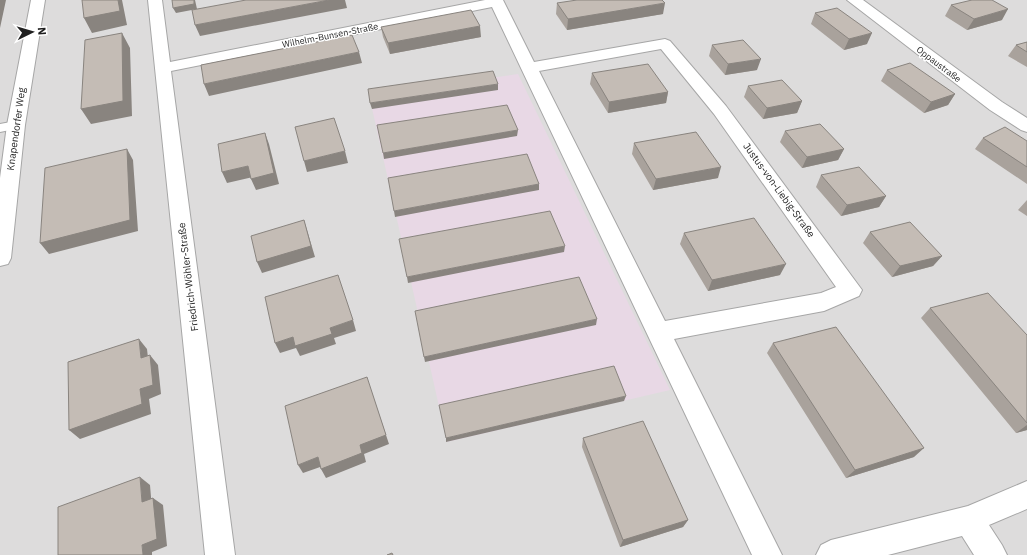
<svg xmlns="http://www.w3.org/2000/svg" width="1027" height="555" font-family="'IBM Plex Sans',sans-serif">
<style>
.residential{fill:#dddcdc}
.industrial{fill:#e8d8e5}
.lines{fill:none;stroke-linecap:round;stroke-linejoin:round}
.service-casing{stroke:#a6a6a6;stroke-width:2}
.minor-casing{stroke:#a6a6a6;stroke-width:2}
.service{fill:#fff;fill-rule:evenodd}
.minor{fill:#fff;fill-rule:evenodd}
.wall{fill:#a9a29c}
.shaded-wall{fill:#89847f}
.building{fill:#c4bcb5;stroke:#89847f}
.labels{text-anchor:middle;dominant-baseline:central;stroke-width:3;stroke-linejoin:round;paint-order:stroke}
.far-street-label{font-size:9px;fill:#1f1f1f;stroke:#fff}
.street-label{font-size:10px;fill:#1f1f1f;stroke:#fff}
</style>
<rect width="100%" height="100%" fill="#f0ece6"/>
<!-- residential -->
<path class="residential" d="M0,0H1027V555H0Z"/>
<!-- industrial -->
<path class="industrial" d="M518,74L670,390L447,442L369,95Z"/>
<g class="lines">
<!-- service casing -->
<g class="service-casing">
<path id="service" d="M16,121L20,122L22,125L20,128L0,132V124Z"/>
</g>
<!-- minor casing -->
<g class="minor-casing">
<path id="minor" d="M31,0H45L25,125L11,258L8,264L0,266V178L7,125Z
M148,0H162L170,62L485,0H503L534,62L665,39L670,41L726,106L862,290L859,296L824,311L674,339L782,555H752L492,7L171,71L235,555H205ZM661,49L714,114L836,287L821,293L665,321L539,71Z
M847,0H863L1002,102L1027,118V132L1021,130L990,110Z
M1027,481V509L989,525L1002,545L1007,555H974L962,536L888,555H816L821,545L831,540L968,506Z"/>
</g>
<!-- service -->
<use href="#service" class="service"/>
<!-- minor -->
<use href="#minor" class="minor"/>
</g>
<!-- wall -->
<path class="wall" d="M557,3L663,14L567,30L556,14Z
M951,5L1002,20L967,30L945,16Z
M815,13L867,44L844,50L811,24Z
M381,27L481,37L390,54L383,37Z
M1027,42V67L1008,56L1016,45Z
M712,45L757,70L725,75L709,56Z
M887,70L955,94L948,105L924,113L881,81Z
M592,73L668,92L666,103L608,113L590,84Z
M748,86L802,101L797,113L763,119L744,97Z
M785,131L844,149L838,160L802,168L780,142Z
M983,138L1027,141V184L975,149Z
M634,143L718,178L653,190L632,154Z
M821,175L886,196L879,207L841,216L816,187Z
M1027,200V216L1018,210Z
M870,232L942,256L933,266L892,277L863,243Z
M684,233L780,275L708,291L680,244Z
M930,308L1027,335V430L1016,433L921,318Z
M773,343L914,457L846,478L767,353Z
M583,438L688,520L683,527L620,547L582,447Z"/>
<!-- shaded-wall -->
<path class="shaded-wall" d="M0,0H6L0,28Z
M84,0H122L127,25L92,33L84,18Z
M194,0H195L197,9L176,13L173,8Z
M329,0H345L347,8L200,36L195,25Z
M665,3L663,14L567,30L568,19Z
M1008,9L1002,20L967,30L974,19Z
M480,26L481,37L390,54L388,43Z
M122,33L130,48L132,116L91,124L81,109Z
M872,33L867,44L844,50L849,39Z
M359,52L362,63L209,96L204,84Z
M761,59L757,70L725,75L728,64Z
M498,84V90L372,109L370,103Z
M668,92L666,103L608,113L609,102Z
M955,94L948,105L924,113L931,102Z
M802,101L797,113L763,119L767,108Z
M518,130L517,136L384,159L383,153Z
M265,133L269,144L279,184L256,190L251,179Z
M127,149L133,160L138,231L49,254L40,243Z
M844,149L838,160L802,168L807,157Z
M345,151L348,163L307,172L304,161Z
M248,166L253,177L227,183L222,172Z
M721,167L718,178L653,190L656,179Z
M539,184V190L395,217L394,211Z
M886,196L879,207L841,216L847,205Z
M304,220L315,257L262,273L257,262Z
M565,246L564,252L408,283L407,277Z
M942,256L933,266L892,277L900,266Z
M786,264L780,275L708,291L712,280Z
M597,319L596,325L425,362L424,357Z
M353,320L356,331L334,338L336,344L300,356L296,348L280,353L275,343L293,337L330,328Z
M139,339L147,349L149,367L141,358Z
M150,355L158,365L161,394L149,399L151,414L80,439L69,430L140,389Z
M370,387L389,444L364,454L366,462L326,478L321,469L360,445Z
M626,396L624,401L446,442V438Z
M1027,425V430L1016,433Z
M924,448L914,457L846,478L855,470Z
M318,457L323,466L303,473L298,465Z
M140,477L150,485L152,509L142,502Z
M153,498L163,505L167,546L152,552V555H143L142,545Z
M688,520L683,527L620,547L623,540Z"/>
<!-- building -->
<path class="building" d="M82,0H118L120,11L84,18Z
M172,0H194V4L173,8Z
M246,0H329L195,25L192,10Z
M577,0H662L665,3L568,19L557,3Z
M972,0H992L1008,9L974,19L951,5Z
M837,8L872,33L849,39L815,13Z
M471,10L480,26L388,43L381,27Z
M122,33L123,101L81,109L85,40Z
M352,35L359,52L204,84L201,65Z
M743,40L761,59L728,64L712,45Z
M1027,42V52L1016,45Z
M910,63L955,94L931,102L887,70Z
M648,64L668,92L609,102L592,73Z
M493,71L498,84L370,103L368,89Z
M782,80L802,101L767,108L748,86Z
M507,105L518,130L383,153L377,125Z
M334,118L345,151L304,161L295,127Z
M820,124L844,149L807,157L785,131Z
M1005,127L1027,141V167L983,138Z
M696,132L721,167L656,179L634,143Z
M265,133L274,173L251,179L248,166L222,172L218,144Z
M127,149L130,220L40,243L45,168Z
M527,154L539,184L394,211L388,178Z
M859,167L886,196L847,205L821,175Z
M550,211L565,246L407,277L399,239Z
M754,218L786,264L712,280L684,233Z
M304,220L311,246L257,262L251,236Z
M910,222L942,256L900,266L870,232Z
M338,275L353,320L330,328L332,334L295,346L293,337L275,343L265,297Z
M579,277L597,319L424,357L415,311Z
M988,293L1027,335V423L930,308Z
M836,327L924,448L855,470L773,343Z
M139,339L141,358L150,355L153,385L140,389L142,404L69,430L68,362Z
M614,366L626,396L446,438L439,405Z
M367,377L386,435L360,445L362,453L321,469L318,457L298,465L285,406Z
M643,421L688,520L623,540L583,438Z
M140,477L142,502L153,498L157,539L142,545L143,555H58V507Z
M392,553L393,555H387Z"/>
<g class="labels">
<!-- far-street labels -->
<g class="far-street-label">
<text transform="translate(330 35) rotate(-11)">Wilhelm-Bunsen-Straße</text>
<text transform="translate(939 64) rotate(37)">Oppaustraße</text>
</g>
<!-- street labels -->
<g class="street-label">
<text transform="translate(16 129) rotate(-82)">Knapendorfer Weg</text>
<text transform="translate(779 190) rotate(54)">Justus-von-Liebig-Straße</text>
<text transform="translate(188 277) rotate(-97)">Friedrich-Wöhler-Straße</text>
</g>
</g>
<!-- north arrow -->
<g transform="translate(32 32) rotate(85)" stroke="#ffffff" stroke-width="3" paint-order="stroke">
<path d="M0-3L7 15L0 10L-7 15Z" fill="#1f1f1f"/>
<text y="-6" font-size="11" font-weight="bold" text-anchor="middle" fill="#1f1f1f">N</text>
</g>
</svg>
